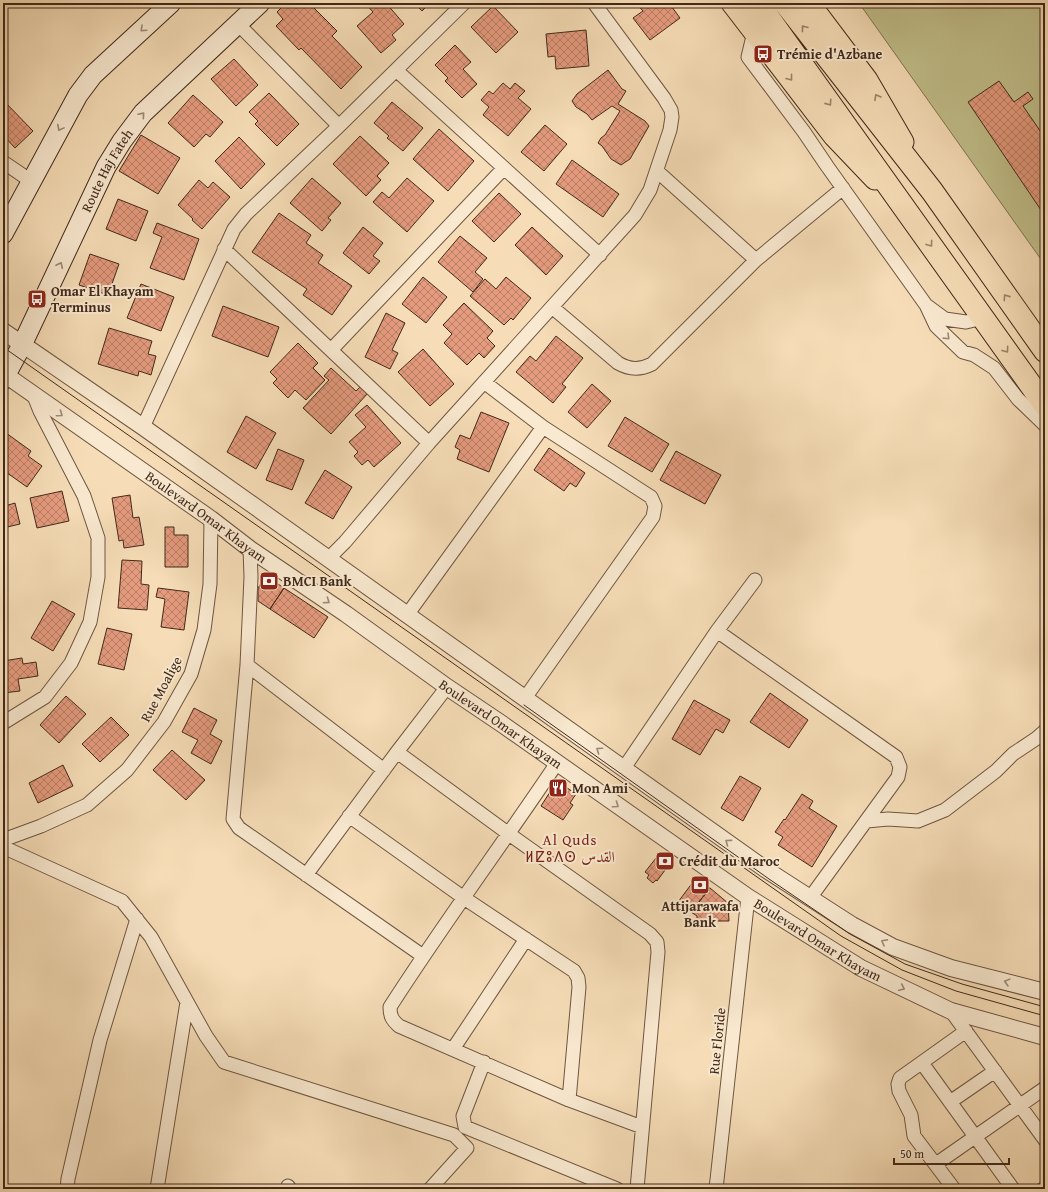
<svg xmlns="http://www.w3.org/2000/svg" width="1048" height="1192" font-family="'Gentium Book Plus',Amiri,'Noto Sans Tifinagh',serif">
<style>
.grass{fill:#c1bf8b;stroke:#817452}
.building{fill:url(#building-cross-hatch);stroke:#41291a}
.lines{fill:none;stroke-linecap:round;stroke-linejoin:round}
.minor-casing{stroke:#6e5641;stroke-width:15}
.tertiary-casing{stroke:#6e5641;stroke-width:18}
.secondary-casing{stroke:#41291a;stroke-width:21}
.primary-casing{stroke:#41291a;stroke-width:23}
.trunk-casing{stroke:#41291a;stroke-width:24}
.minor{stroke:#f9e9d0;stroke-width:13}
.tertiary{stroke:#f9e9d0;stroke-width:16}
.secondary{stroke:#f9e9d0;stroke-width:19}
.primary{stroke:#f6ddb7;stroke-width:21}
.trunk{stroke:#f6ddb7;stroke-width:22}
.tram{stroke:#41291a;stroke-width:1}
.oneway{stroke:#9c8368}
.oneway2{stroke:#9d8975}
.labels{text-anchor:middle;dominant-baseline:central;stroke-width:4;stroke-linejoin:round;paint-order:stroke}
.poi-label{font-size:14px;font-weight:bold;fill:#41291a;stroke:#f9e9d0;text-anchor:start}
.street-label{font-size:14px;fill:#41291a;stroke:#f9e9d0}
.neighbourhood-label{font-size:15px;letter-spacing:1px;fill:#7a1f14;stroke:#f9e9d0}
</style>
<defs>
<pattern id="building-cross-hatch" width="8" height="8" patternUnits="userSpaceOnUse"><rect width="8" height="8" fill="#e59b7e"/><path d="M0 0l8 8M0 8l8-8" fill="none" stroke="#bb7e66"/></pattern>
</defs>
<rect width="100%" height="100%" fill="#f6ddb7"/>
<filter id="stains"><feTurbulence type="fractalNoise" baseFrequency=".005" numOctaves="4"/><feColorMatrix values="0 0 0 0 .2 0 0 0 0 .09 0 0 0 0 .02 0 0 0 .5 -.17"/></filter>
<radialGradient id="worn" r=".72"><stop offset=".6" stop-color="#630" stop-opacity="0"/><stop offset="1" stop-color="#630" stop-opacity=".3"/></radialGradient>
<!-- grass -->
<path class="grass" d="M859,3H1045V265Z"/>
<!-- building -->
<path class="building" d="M286,3H288L291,6L294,3H309L337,31L332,36L362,67L341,89L301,48L299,50L276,26L283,19L277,12Z
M365,3H386L404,24L392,35L396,40L381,53L357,26L373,12Z
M414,3H430L422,11Z
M638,3H669L680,18L650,40L633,18L643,11L637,4Z
M493,6L518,32L496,53L471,27Z
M586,30L589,66L556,69L555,56L548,57L546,34Z
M455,45L471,62L463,69L477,84L462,98L445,81L448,78L435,65Z
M234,59L258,85L236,106L211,79Z
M608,70L622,89L626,91L618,104L645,121L649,126L630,159L621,165L611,159L602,146L598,143L601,138L605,135L620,111L612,106L592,120L587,114L576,107L572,101L577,94Z
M999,81L1014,102L1028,92L1033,99L1023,106L1045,138V216L968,102Z
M503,83L510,89L515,83L525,91L518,98L531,109L508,136L483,115L489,107L481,100L489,91L493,94Z
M269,93L299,124L277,146L255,124L258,121L249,112Z
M193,95L223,122L210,137L206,134L194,147L168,123Z
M3,100L33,131L15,148L3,135Z
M392,102L423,128L403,151L387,138L389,136L374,123Z
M545,125L567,144L544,171L521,152Z
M439,129L474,161L448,191L413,159Z
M141,135L180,158L158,194L119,171Z
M360,136L389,163L377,176L381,180L366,196L333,164Z
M239,137L265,164L241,189L215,161Z
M572,160L619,194L603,217L556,184Z
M312,178L341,203L328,218L331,220L322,231L290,203Z
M407,178L434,201L407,232L373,202L382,192L389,198Z
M199,180L208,188L213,182L230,197L202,229L192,220L193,219L178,205Z
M499,193L521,214L494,242L472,221Z
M118,199L148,211L136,241L106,229Z
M279,213L311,235L306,243L323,255L318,263L352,286L332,315L303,295L307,289L252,252Z
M157,223L199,239L184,280L150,268L162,237L153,233Z
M363,227L383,243L373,256L380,261L369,274L343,253Z
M532,227L563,256L546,275L515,245Z
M460,236L487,258L475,272L483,279L473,292L438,262Z
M90,254L119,264L108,295L79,285Z
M423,277L447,297L426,323L402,304Z
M506,277L531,298L513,320L511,318L504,325L470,296L485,279L496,289Z
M141,284L174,297L161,331L127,318Z
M464,303L493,331L487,338L495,346L484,358L479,353L467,365L444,343L452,334L443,325Z
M223,306L279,327L268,357L212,336Z
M386,313L405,323L392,350L398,353L390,369L365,357Z
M109,328L152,341L148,354L156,356L151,375L139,371L138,376L98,364Z
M556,336L583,358L562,384L566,387L553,403L516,372L530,356L536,361Z
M298,343L318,363L313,368L325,380L306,400L295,390L288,398L273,383L277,379L270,372Z
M423,349L454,384L430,406L398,372Z
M331,368L356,391L360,387L368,393L331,434L303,408L329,380L324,376Z
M592,384L611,401L587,428L568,412Z
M367,405L401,443L374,467L368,460L362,465L354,456L358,452L349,442L366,427L355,415Z
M481,412L509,423L489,472L457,459L460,450L455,447L460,435L470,439Z
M246,416L276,433L256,469L227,452Z
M625,417L669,444L652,472L608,446Z
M6,433L31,451L28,456L42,466L27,487L3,470V437Z
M549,448L585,473L576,487L570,483L564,491L534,470Z
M278,449L304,460L292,490L266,480Z
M676,451L721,475L705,504L660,480Z
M325,470L352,487L333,519L305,503Z
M62,491L69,521L37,528L30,498Z
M130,495L133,518L139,517L144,545L124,548L123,540L119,541L112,498Z
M3,499L5,506L15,503L20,524L3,528Z
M165,527H174V535H188V567H165Z
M122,560L142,561L141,584L149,585L147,610L118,608Z
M266,576L284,588L270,609L258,601V588Z
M158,588L189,592L184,630L161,627L165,599L156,597Z
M284,588L328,617L314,638L270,609Z
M52,601L75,614L53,651L31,638Z
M107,628L132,634L124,670L98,664Z
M22,658L23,664L36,662L38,676L18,679L20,691L3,693V661Z
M770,693L808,720L789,748L750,722Z
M66,696L86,714L59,743L40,725Z
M694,700L730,720L723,733L716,729L700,755L672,739Z
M194,708L217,720L210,734L222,741L211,764L191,753L198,740L182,732Z
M111,717L129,735L100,762L82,744Z
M172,750L205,780L186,800L153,770Z
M63,765L73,786L38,803L29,783Z
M740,776L761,788L743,821L721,808Z
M557,781L576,794L570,803L573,805L563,820L541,806Z
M802,794L813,801L809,808L837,826L812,867L778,845L783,837L775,832L784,819L785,820Z
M660,853L671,862L657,881L656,880L653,883L647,878L649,875L645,872Z
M696,878L710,888L691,912L678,902Z
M710,888L728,903L729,921H697V916L691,912Z"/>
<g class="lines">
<!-- minor casing -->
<g class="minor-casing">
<path id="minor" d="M238,24L339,126
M754,32L748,57L804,132L827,166L926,305L945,319L966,322L983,318
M396,70L600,255
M3,162L31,181
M657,171L756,260
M224,249L429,443
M552,307L618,363C630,370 640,370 652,364L756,260L843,188
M927,307L936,326L963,352L974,355L994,368L1018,399L1045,425
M331,350L504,168
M484,382L543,427L651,497L655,506L653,517L525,698
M143,427L234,229L246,214L339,126L464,3
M250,549L251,577L247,665L233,819L239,828L423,956
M328,559L345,542L429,443L635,215L650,190L670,130L672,117L671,110L664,98L594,3
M407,615L543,427
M717,631L896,757L900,767L898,777L810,898
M247,665L384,770
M3,723L45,697L71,663L90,622L98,577V538L84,496L40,411L34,396
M397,752L509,834L650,934L657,942L658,952L637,1189
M557,763C502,845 443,924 390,1007C390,1016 392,1020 399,1026L569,1100L642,1127
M624,768L717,631L755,580
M349,816L464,898L574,971L578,978L579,987L569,1100
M867,821L888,819L918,821L945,810L996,771L1013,754L1037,738L1045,731
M3,840L41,826L87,805L127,770L164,722L191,674L204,630L210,584L211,519
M3,847L122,901L151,937L206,1036L224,1062L454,1135L467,1148L430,1189
M306,875L397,752L447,687
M951,1011L1045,1140
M453,1049L526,939
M484,1062L463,1116L465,1127L617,1189
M922,1063L1013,1189
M950,1102L995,1071
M936,1164L1045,1088
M288,1186L290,1189
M67,1189L68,1179L100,1040L137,919
M157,1189L187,1002
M716,1189L748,897
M954,1189L914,1136L911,1115L899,1091L898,1084L900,1078L966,1031
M1043,1189L1045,1188"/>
</g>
<!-- tertiary casing -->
<g class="tertiary-casing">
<g id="tertiary">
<path d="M3,331L143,427L765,869L852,925L893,947L951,968L1045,992"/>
<path id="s1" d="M3,373L211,519L250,549L346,614L447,687L502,724L748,897L861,968L951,1011L1045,1037"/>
</g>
</g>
<!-- secondary casing -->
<g class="secondary-casing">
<g id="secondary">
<path d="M3,234L78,95L93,75L171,3"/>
<path id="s2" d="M3,380L22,345L106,167L122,141L143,113L260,3"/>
</g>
</g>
<!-- primary casing -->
<g class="primary-casing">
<path id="primary" d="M732,3L834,136L875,179
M809,3L867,80L903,142"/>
</g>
<!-- trunk casing -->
<g class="trunk-casing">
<path id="trunk" d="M758,3L1045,405
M785,3L932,191L1045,351"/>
</g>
<!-- minor -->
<use href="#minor" class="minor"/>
<!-- tertiary -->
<use href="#tertiary" class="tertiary"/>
<!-- secondary -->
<use href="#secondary" class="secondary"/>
<!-- primary -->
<use href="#primary" class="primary"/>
<!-- trunk -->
<use href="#trunk" class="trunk"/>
<!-- tram -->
<path class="tram" d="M3,347L841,936L902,970L956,991L1045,1016
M524,705L769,879L850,934L905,964L962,984L1045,1007"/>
</g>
<!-- one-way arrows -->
<defs><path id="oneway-chevron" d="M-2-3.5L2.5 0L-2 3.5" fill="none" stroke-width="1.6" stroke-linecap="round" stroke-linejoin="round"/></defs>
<g class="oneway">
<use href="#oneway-chevron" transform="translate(804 28) rotate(-128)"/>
<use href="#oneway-chevron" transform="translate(790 78) rotate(52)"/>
<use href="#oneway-chevron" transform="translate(877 97) rotate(-120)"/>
<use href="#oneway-chevron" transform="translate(829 103) rotate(55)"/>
<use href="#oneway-chevron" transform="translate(930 244) rotate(54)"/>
<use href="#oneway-chevron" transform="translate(1006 297) rotate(-125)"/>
<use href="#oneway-chevron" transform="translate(1006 350) rotate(54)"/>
</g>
<g class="oneway2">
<use href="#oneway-chevron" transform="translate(143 29) rotate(137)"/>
<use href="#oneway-chevron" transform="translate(142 115) rotate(-49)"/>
<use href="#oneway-chevron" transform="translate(60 128) rotate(118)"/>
<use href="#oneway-chevron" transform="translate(60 265) rotate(-65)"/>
<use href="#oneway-chevron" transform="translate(947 337) rotate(44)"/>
<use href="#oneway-chevron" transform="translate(60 414) rotate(35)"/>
<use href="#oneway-chevron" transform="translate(327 601) rotate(34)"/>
<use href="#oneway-chevron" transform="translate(599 750) rotate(-145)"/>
<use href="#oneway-chevron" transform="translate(616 805) rotate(35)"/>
<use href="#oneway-chevron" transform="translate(728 842) rotate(-144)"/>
<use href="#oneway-chevron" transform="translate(884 942) rotate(-152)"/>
<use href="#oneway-chevron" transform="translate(1007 982) rotate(-165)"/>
<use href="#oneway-chevron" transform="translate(902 988) rotate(25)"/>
</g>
<!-- icons -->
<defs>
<g id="bus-square" transform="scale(1)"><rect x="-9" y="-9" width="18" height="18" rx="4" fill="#8f2418" stroke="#f9e9d0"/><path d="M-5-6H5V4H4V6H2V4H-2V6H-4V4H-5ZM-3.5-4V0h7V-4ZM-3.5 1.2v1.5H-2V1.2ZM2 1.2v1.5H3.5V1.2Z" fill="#fff"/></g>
<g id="bank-square" transform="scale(1)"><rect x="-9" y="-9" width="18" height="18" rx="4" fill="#8f2418" stroke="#f9e9d0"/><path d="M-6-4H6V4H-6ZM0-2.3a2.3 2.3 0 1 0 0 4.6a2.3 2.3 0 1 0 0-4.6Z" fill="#fff"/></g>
<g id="restaurant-square" transform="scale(1)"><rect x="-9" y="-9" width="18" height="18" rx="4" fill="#8f2418" stroke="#f9e9d0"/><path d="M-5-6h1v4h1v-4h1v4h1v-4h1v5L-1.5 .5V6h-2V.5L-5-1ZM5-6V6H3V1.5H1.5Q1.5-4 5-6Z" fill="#fff"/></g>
</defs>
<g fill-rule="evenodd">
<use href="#bus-square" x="763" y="54"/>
<use href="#bus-square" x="37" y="299"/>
<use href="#bank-square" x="269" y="581"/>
<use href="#restaurant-square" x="558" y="788"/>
<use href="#bank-square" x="665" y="861"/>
<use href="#bank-square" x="700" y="885"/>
</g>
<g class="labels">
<!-- poi labels -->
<g class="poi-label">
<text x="777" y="54">Trémie d'Azbane</text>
<text x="51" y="291">Omar El Khayam<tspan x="51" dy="16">Terminus</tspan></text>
<text x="283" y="581">BMCI Bank</text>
<text x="572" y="788">Mon Ami</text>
<text x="679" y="861">Crédit du Maroc</text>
<text x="700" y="906" text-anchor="middle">Attijarawafa<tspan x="700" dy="16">Bank</tspan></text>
</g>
<!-- street labels -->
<g class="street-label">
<text stroke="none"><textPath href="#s2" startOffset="234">Route Haj Fateh</textPath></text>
<text stroke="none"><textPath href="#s1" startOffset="249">Boulevard Omar Khayam</textPath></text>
<text transform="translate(161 689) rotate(-62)">Rue Moalige</text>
<text stroke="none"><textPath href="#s1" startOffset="609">Boulevard Omar Khayam</textPath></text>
<text stroke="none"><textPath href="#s1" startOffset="993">Boulevard Omar Khayam</textPath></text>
<text transform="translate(717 1041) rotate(-84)">Rue Floride</text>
</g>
<!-- neighbourhood labels -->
<g class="neighbourhood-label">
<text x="570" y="839">Al Quds<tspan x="570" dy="17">ⵍⵇⵓⴷⵙ القدس</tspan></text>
</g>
</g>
<!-- margin -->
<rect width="1048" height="1192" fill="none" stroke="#f6ddb7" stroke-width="16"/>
<rect x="4" y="4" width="1040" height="1184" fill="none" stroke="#41291a" stroke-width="2"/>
<rect x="8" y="8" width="1032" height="1176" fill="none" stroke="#41291a"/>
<!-- scale -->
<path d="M894 1158v6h115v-6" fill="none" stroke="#41291a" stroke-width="2"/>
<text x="900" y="1158" font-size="12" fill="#41291a" stroke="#f9e9d0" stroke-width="3" paint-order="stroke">50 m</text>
<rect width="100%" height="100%" filter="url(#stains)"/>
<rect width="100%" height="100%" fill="url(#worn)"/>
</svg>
